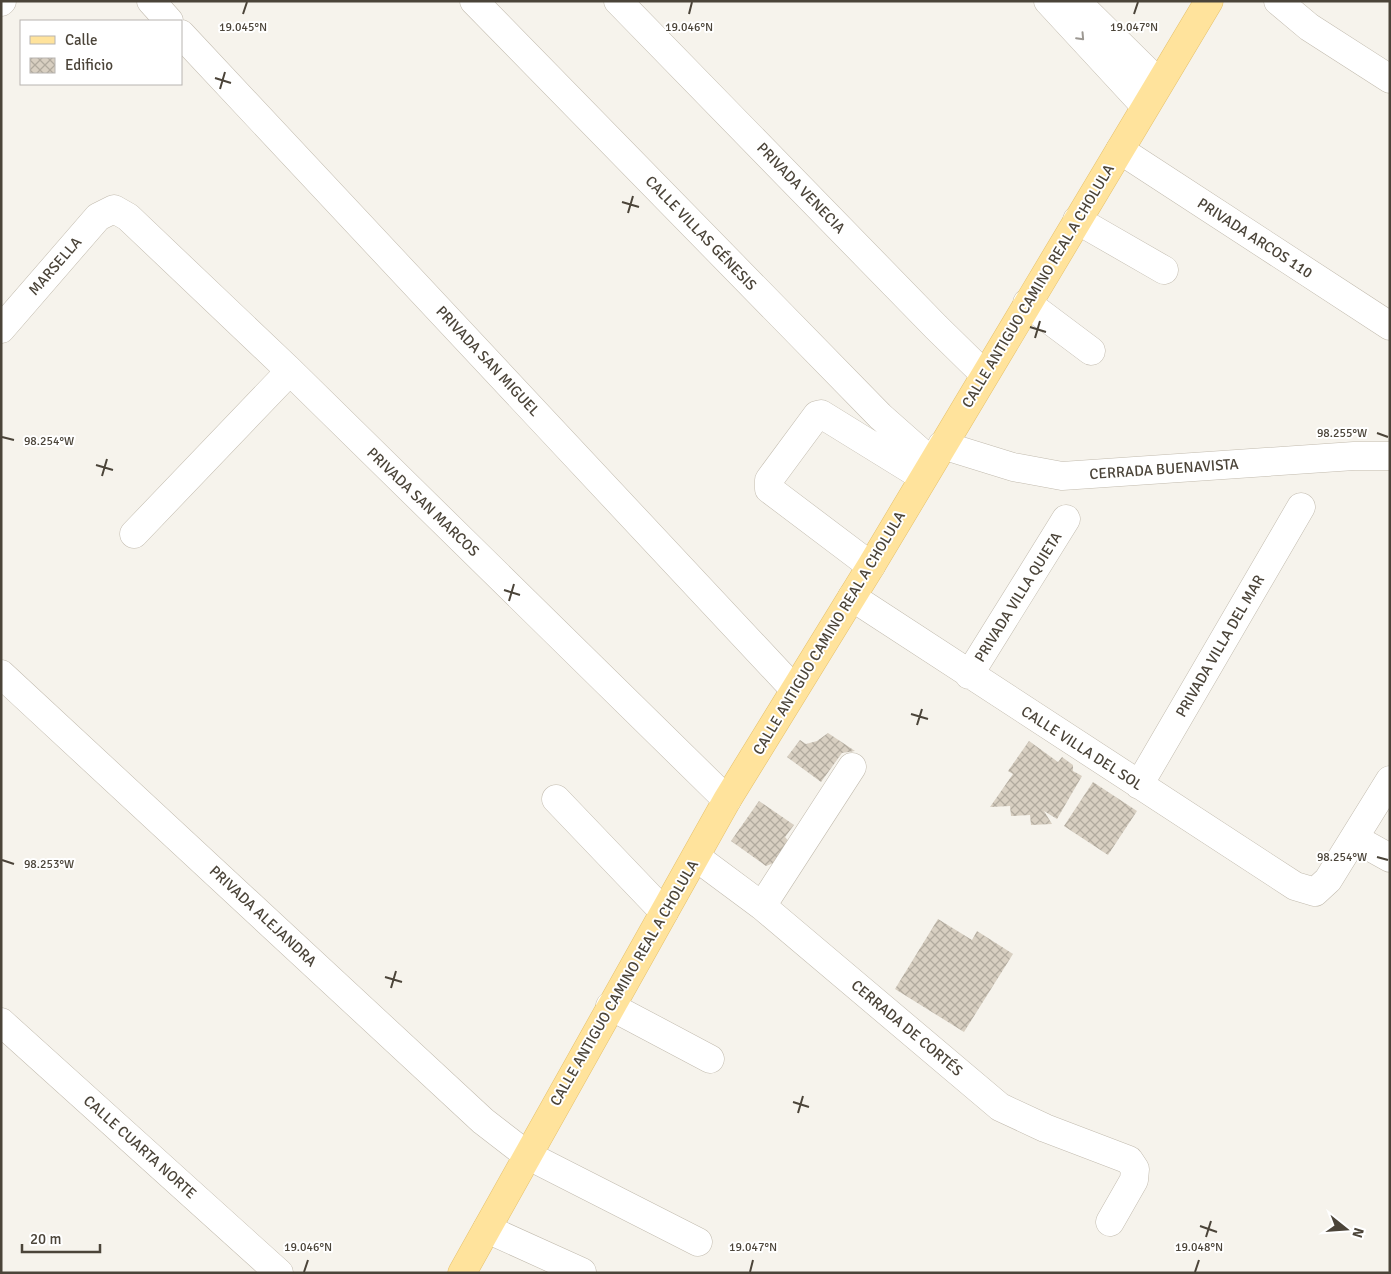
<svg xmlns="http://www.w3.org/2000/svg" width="1391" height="1274" font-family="Signika,sans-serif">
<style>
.building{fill:url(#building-cross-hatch)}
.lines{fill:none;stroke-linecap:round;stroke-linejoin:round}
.minor-casing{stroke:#c2bbae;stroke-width:29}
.major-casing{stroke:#e6c16a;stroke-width:29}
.minor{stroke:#fff;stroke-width:28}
.major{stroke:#ffe39c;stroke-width:28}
.oneway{stroke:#9c9892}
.ticks{fill:none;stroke:#4b4439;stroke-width:2}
.labels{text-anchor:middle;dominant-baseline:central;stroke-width:4;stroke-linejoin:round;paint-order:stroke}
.street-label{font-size:15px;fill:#4b4439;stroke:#fff}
.ticks-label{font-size:12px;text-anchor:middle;fill:#4b4439;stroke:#fff;stroke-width:4;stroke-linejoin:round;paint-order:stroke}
</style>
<defs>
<pattern id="building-cross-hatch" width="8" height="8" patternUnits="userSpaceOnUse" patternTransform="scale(1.25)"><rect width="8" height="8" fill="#d8cfc1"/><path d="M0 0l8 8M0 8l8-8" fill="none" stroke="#b1aa9e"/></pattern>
</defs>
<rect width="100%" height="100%" fill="#f6f3ec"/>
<!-- building -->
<path class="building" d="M828,733L855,751L842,753L821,782L787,757L800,740L806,744L817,741Z
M1029,741L1058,762L1062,757L1073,765V771L1082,776L1057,819L1044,811L1052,824L1031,825L1030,815L1011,816L1010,806L990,807L1013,774L1008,771Z
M1093,782L1137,811L1108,855L1064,826Z
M759,801L794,825L785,837L793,846L784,859L766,866L731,841Z
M938,919L972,940L977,931L1013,954L964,1032L895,989Z"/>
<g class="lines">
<!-- minor casing -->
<g class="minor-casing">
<path id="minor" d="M151,1L169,21
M474,1L880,416L932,462
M618,1L936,327L984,374
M1048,1L1145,106
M1076,1L1159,83
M1278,1L1309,27L1390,79
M1,2L2,1
M181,34L794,689
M1120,150L1390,326
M1077,220L1164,270
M1027,303L1091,351
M1,329L98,217L114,209L128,217L290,371L727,800
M942,445L1013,467L1062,476L1354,456H1390
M134,534L290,371
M871,566L769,489V480L817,415L821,414L923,477
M852,597L1295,886L1315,892L1328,880L1390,780
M1,674L483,1121L527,1155L698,1242
M969,675L1066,519
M1139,785L1301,507
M556,799L664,912
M1354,838L1390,858
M696,857L762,906L1000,1107L1045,1128L1129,1160L1135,1169L1134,1180L1110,1222
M762,906L852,767
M610,1006L710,1059
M1,1022L279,1273
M487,1229L582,1272"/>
</g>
<!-- major casing -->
<g class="major-casing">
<path id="major" d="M462,1273L727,800L871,566L1209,1"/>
</g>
<!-- minor -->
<use href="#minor" class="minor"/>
<!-- major -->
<use href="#major" class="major"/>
</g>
<!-- one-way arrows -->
<defs><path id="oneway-chevron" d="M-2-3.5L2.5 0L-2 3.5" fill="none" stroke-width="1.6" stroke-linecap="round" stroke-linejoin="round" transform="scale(1.25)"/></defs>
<use class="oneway" href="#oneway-chevron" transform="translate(1081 37) rotate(47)"/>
<!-- ticks -->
<path class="ticks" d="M243,14L247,2M689,14L692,2M1134,14L1138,2M215,78L231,83M220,89L225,72M622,202L639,207M628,213L633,196M1030,327L1046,332M1035,338L1040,321M1377,433L1388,437M2,437L14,440M96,465L113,470M102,476L107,459M504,590L520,595M509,601L514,584M911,714L928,719M917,725L922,709M1377,857L1388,860M2,860L14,864M385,977L402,982M391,988L396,971M793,1102L809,1107M798,1113L803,1096M1200,1226L1217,1232M1206,1237L1211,1221M304,1272L308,1260M750,1272L753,1260M1195,1272L1199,1260"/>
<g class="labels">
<!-- street labels -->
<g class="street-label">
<text transform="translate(801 188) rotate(46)">PRIVADA VENECIA</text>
<text transform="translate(701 233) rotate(46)">CALLE VILLAS GÉNESIS</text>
<text transform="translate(1255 238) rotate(33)">PRIVADA ARCOS 110</text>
<text transform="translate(55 266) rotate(-49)">MARSELLA</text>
<text transform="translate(1038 286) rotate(-59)">CALLE ANTIGUO CAMINO REAL A CHOLULA</text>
<text transform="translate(488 361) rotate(47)">PRIVADA SAN MIGUEL</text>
<text transform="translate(1164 469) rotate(-4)">CERRADA BUENAVISTA</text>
<text transform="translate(423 502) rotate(44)">PRIVADA SAN MARCOS</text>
<text transform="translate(1018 597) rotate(-58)">PRIVADA VILLA QUIETA</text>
<text transform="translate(829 633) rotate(-59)">CALLE ANTIGUO CAMINO REAL A CHOLULA</text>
<text transform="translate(1220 646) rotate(-60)">PRIVADA VILLA DEL MAR</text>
<text transform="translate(1082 748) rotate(33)">CALLE VILLA DEL SOL</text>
<text transform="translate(263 916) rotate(43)">PRIVADA ALEJANDRA</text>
<text transform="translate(624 983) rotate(-60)">CALLE ANTIGUO CAMINO REAL A CHOLULA</text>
<text transform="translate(907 1028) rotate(40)">CERRADA DE CORTÉS</text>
<text transform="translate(140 1147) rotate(42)">CALLE CUARTA NORTE</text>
</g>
</g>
<g class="ticks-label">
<text x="243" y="31">19.045°N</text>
<text x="689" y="31">19.046°N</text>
<text x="1134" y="31">19.047°N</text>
<text x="1342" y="437">98.255°W</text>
<text x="49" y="445">98.254°W</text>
<text x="1342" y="861">98.254°W</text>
<text x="49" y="868">98.253°W</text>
<text x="308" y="1251">19.046°N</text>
<text x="753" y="1251">19.047°N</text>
<text x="1199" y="1251">19.048°N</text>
</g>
<!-- border -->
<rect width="1391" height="1274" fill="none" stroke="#4b4439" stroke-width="5"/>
<!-- legend -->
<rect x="20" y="20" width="162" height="65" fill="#ffffff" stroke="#b7b4b0"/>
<rect x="30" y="36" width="25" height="8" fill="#ffe39c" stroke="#b7b4b0"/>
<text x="65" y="45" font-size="15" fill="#4b4439">Calle</text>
<rect x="30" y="58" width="25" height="15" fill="url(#building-cross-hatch)" stroke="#b7b4b0"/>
<text x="65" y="70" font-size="15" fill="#4b4439">Edificio</text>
<!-- north arrow -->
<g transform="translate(1346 1229) rotate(107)" stroke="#ffffff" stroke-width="4" paint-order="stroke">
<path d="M0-4L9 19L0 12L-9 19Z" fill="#4b4439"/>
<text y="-8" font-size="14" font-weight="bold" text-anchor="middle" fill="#4b4439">N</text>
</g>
<!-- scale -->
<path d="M22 1244v8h78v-8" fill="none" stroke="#4b4439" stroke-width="2.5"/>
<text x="30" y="1244" font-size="15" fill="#4b4439" stroke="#ffffff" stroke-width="4" paint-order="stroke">20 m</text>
</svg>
